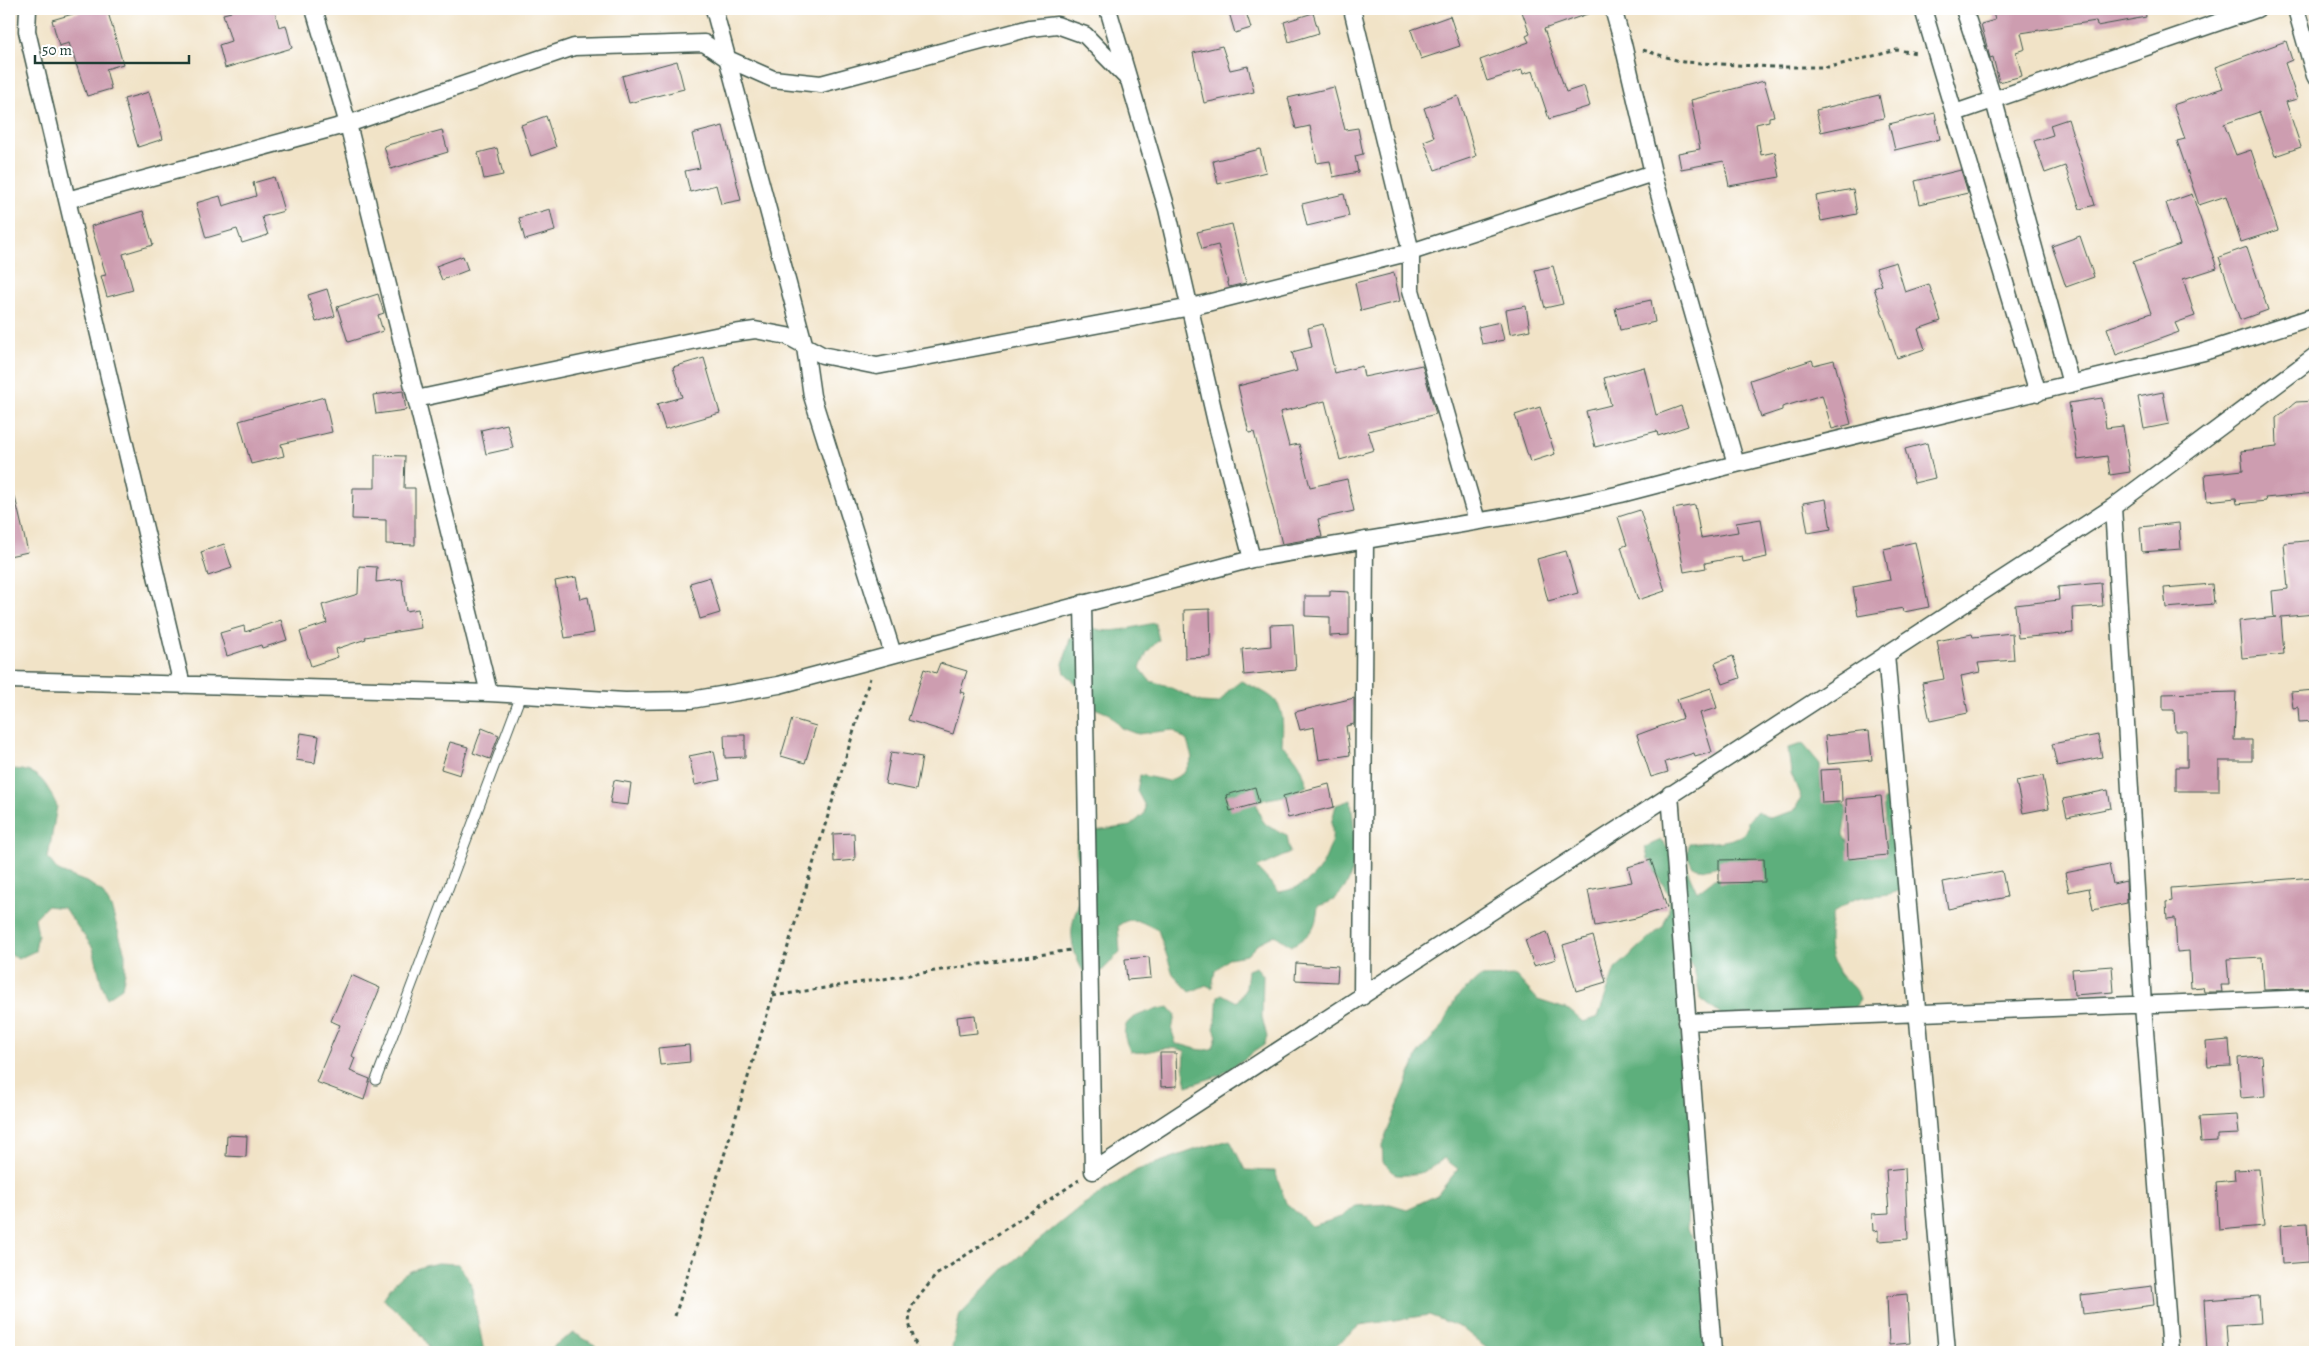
<svg xmlns="http://www.w3.org/2000/svg" width="2324" height="1361" font-family="Alegreya,serif">
<style>
.forest{fill:#5daf7b;stroke:#3e7658}
.building{fill:#cd9db0}
.lines{fill:none;stroke-linecap:round;stroke-linejoin:round}
.lane-casing{stroke:#3e564a;stroke-width:11}
.street-casing{stroke:#3e564a;stroke-width:19}
.path{stroke:#3e564a;stroke-width:3;stroke-dasharray:4 4;stroke-linecap:butt}
.lane{stroke:#fff;stroke-width:9}
.street{stroke:#fff;stroke-width:16}
</style>
<rect width="100%" height="100%" fill="#fff"/>
<filter id="ink" filterUnits="userSpaceOnUse"><feTurbulence type="fractalNoise" baseFrequency=".02" numOctaves="2"/><feDisplacementMap in="SourceGraphic" scale="10" xChannelSelector="R" yChannelSelector="G"/><feConvolveMatrix kernelMatrix="1 2 1 2 8 2 1 2 1" color-interpolation-filters="sRGB"/></filter>
<filter id="wash" filterUnits="userSpaceOnUse"><feTurbulence type="fractalNoise" baseFrequency=".0096" numOctaves="4" result="noise"/><feDisplacementMap in="SourceGraphic" scale="20" xChannelSelector="R" yChannelSelector="G"/><feGaussianBlur stdDeviation="1.12" result="paint"/><feColorMatrix in="noise" values="0 0 0 0 0 0 0 0 0 0 0 0 0 0 0 0 0 1.4 0 .05"/><feComposite in="paint" operator="in"/></filter>
<g filter="url(#wash)">
<rect width="100%" height="100%" fill="#f1e3c7"/>
<!-- forest -->
<path class="forest" d="M1155,623L1159,640L1147,652L1140,668L1150,681L1165,685L1201,702L1219,703L1228,691L1241,681C1279,699 1285,699 1282,745C1297,757 1303,768 1307,786L1290,795L1256,801C1261,825 1266,826 1287,835L1290,853L1257,868L1279,892C1311,887 1324,870 1332,839C1333,833 1331,826 1332,820C1333,815 1335,810 1336,805L1351,800C1354,832 1363,874 1336,898C1332,902 1324,904 1318,906C1316,929 1311,935 1291,946L1275,935L1259,943L1247,955L1229,958L1215,971L1212,988L1206,985L1190,992L1173,974L1158,930C1143,923 1132,914 1118,926L1120,952L1102,971L1084,973C1075,958 1069,939 1073,922C1075,909 1083,897 1083,885C1083,867 1070,849 1081,833L1130,826L1144,814L1145,806L1137,791L1140,775L1169,781L1184,773L1192,758L1187,741L1173,730L1138,734L1122,728L1109,714L1092,707L1084,691L1065,673L1063,664L1070,639L1084,629L1091,627C1109,636 1136,626 1155,623Z
M1803,744L1820,764L1821,787L1828,798L1842,802L1847,809L1843,835L1855,854L1880,850L1887,839L1883,800L1896,798L1901,890C1887,897 1873,894 1858,898C1849,901 1841,908 1833,913C1828,933 1826,951 1837,970C1844,983 1854,982 1860,1000L1852,1011L1721,1015L1701,999L1694,970L1687,958L1681,959L1682,1065L1686,1098L1701,1164L1688,1197L1687,1230L1707,1256L1716,1352H1611L1605,1348L1599,1352H1491L1462,1328L1429,1315L1360,1325L1334,1348V1352H953L952,1347L960,1314L1006,1267L1081,1206L1137,1170L1197,1149L1230,1140L1245,1170L1275,1171L1286,1203L1312,1226L1342,1217L1355,1206L1390,1204L1407,1209L1437,1195L1458,1169L1444,1158C1428,1172 1417,1176 1396,1175L1383,1162L1382,1145L1419,1052L1441,1028L1456,998L1480,977L1516,976L1538,1000L1569,1010L1583,1022L1598,1017L1615,969L1663,926L1669,911L1668,893L1649,862L1645,847L1661,840L1684,863L1697,892L1714,879L1753,877L1732,863L1706,869L1693,867L1687,855L1689,843C1705,842 1751,845 1748,821L1757,811L1769,818L1794,811L1801,798L1791,773L1788,748Z
M9,769C39,769 45,781 57,806L48,858L58,871L89,883L102,892L111,907L125,954V972L122,988L107,998L101,982L93,948L64,908L47,906L35,918L38,935L35,951L18,959L9,953Z
M1256,967L1263,975L1262,1017L1267,1037L1264,1045L1221,1075L1187,1086L1184,1070L1185,1051C1161,1042 1149,1057 1130,1051C1127,1044 1123,1036 1125,1028C1127,1015 1157,1009 1169,1007L1175,1014L1172,1031L1176,1044C1189,1045 1202,1054 1213,1048L1217,1036L1214,1028C1218,1017 1216,1008 1218,996L1222,994L1237,1002L1246,988L1248,970Z
M438,1263L459,1264L471,1284L484,1352H430C428,1334 396,1311 383,1299C399,1274 409,1269 438,1263Z
M574,1333L595,1345L597,1352H551L555,1345Z"/>
<g id="blocks">
<!-- building -->
<path class="building" d="M90,9H107L123,64L106,69L111,89L87,96L69,43L59,46L52,20Z
M230,9H274L279,27L286,25L292,48L225,68L219,45L231,41L223,14L231,12Z
M1228,9H1245L1251,28L1235,33Z
M1521,9H1595L1596,11L1544,29L1566,92L1584,86L1590,106L1549,119L1533,71L1523,74L1522,70L1487,81L1480,60L1529,42L1526,36L1530,34Z
M1992,9H2145L2146,17L2097,26L2096,21L2021,33L2025,49L2016,52L2022,76L1999,82L1993,57L1990,58L1981,24L1995,20Z
M1313,13L1319,33L1289,42L1284,22Z
M1450,16L1460,46L1421,59L1411,30Z
M2286,41L2292,60L2285,63L2297,99L2286,102L2301,147L2275,156L2259,112L2224,124L2236,155L2251,150L2278,230L2241,242L2226,196L2199,205L2177,141L2185,139L2173,105L2223,88L2215,67Z
M1222,46L1230,70L1248,66L1254,92L1204,103L1193,53Z
M677,61L684,89L629,103L622,76Z
M1764,81L1774,116L1769,117V121L1756,124L1761,155L1775,152L1780,177L1729,186L1724,161L1681,169L1678,153L1700,149L1691,100Z
M1334,87L1345,130L1358,128L1363,154L1355,156L1358,172L1333,177L1330,161L1317,163L1310,126L1296,129L1288,98Z
M149,92L163,139L138,147L124,99Z
M1879,95L1884,118L1821,132L1816,110Z
M1458,96L1476,156L1435,170L1424,141L1434,137L1424,108Z
M1935,113L1940,139L1895,150L1889,124Z
M546,116L556,147L531,156L521,125Z
M2068,119L2095,205L2080,209L2065,166L2045,173L2034,141L2053,135L2050,125Z
M723,126L741,200L721,204L716,185L690,192L685,171L700,168L692,134Z
M442,130L448,152L391,169L384,146Z
M497,148L503,175L484,179L478,153Z
M1260,149L1266,172L1218,184L1213,161Z
M1961,170L1968,193L1920,204L1915,181Z
M274,177L284,211L262,217L268,235L242,243L237,229L206,238L196,203L220,196L223,206L256,196L253,183Z
M1853,189L1857,214L1821,221L1816,196Z
M1344,194L1349,216L1307,226L1302,204Z
M2192,194L2217,268L2183,279L2195,316L2175,323L2179,332L2116,355L2107,328L2151,313L2133,262L2180,245L2166,203Z
M550,209L555,231L525,240L519,218Z
M143,211L153,245L123,254L133,290L107,297L101,276L106,275L91,226Z
M1232,224L1246,283L1229,287L1218,245L1202,249L1197,232Z
M2080,236L2094,277L2066,287L2052,246Z
M2247,247L2268,310L2240,320L2219,257Z
M463,256L468,270L442,280L436,266Z
M1896,262L1905,292L1929,284L1941,321L1918,329L1925,349L1897,358L1874,288L1882,285L1876,268Z
M1553,266L1563,304L1545,308L1535,270Z
M1394,273L1400,301L1361,311L1355,283Z
M327,289L335,316L316,322L308,295Z
M378,294L384,313L378,315L383,331L348,342L337,307Z
M1651,300L1655,322L1620,330L1615,308Z
M1526,306L1530,330L1510,334L1506,310Z
M1500,322L1504,340L1482,344L1478,327Z
M1323,324L1335,373L1362,366L1364,377L1422,365L1436,414L1368,431L1374,450L1340,460L1325,401L1280,412L1289,446L1299,444L1310,487L1347,479L1354,511L1318,519L1322,537L1282,544L1254,432L1249,433L1238,386L1297,371L1292,352L1312,347L1308,328Z
M704,358L720,413L665,429L657,404L682,397L673,367Z
M1812,360L1814,365L1834,360L1851,424L1832,429L1822,395L1782,407V410L1761,417L1750,380Z
M1644,367L1656,415L1681,406L1688,426L1658,436L1657,431L1595,447L1586,411L1611,405L1604,378Z
M403,391L406,410L376,414L373,395Z
M2163,392L2169,424L2144,429L2138,397Z
M324,397L332,432L281,444L284,456L251,464L239,421Z
M2102,398L2106,428L2123,426L2130,472L2110,475L2107,456L2078,460L2069,403Z
M2315,401V493L2265,498L2266,501L2237,504L2236,498L2207,501L2205,474L2243,470L2241,451L2277,447L2276,418L2296,402Z
M1540,407L1555,454L1530,462L1515,415Z
M507,424L513,448L486,454L481,430Z
M1927,443L1935,478L1914,483L1905,449Z
M375,455L405,456L404,488H415V545L386,544V520L352,519L353,488H375Z
M15,497L28,552L9,556V498Z
M1826,499L1831,529L1808,533L1803,503Z
M1695,505L1701,538L1738,532L1736,523L1761,519L1767,557L1743,562L1742,556L1705,563L1706,568L1684,572L1673,509Z
M1640,510L1665,591L1638,600L1621,547L1627,545L1618,517Z
M2179,523L2181,549L2142,552L2140,527Z
M2315,540V614L2281,617L2284,654L2242,658L2239,621L2277,617H2274L2272,591L2288,589L2284,543Z
M1915,542L1929,607L1904,612L1903,608L1858,616L1853,587L1890,580L1884,549Z
M224,544L232,568L208,576L201,552Z
M1566,551L1578,593L1548,601L1537,559Z
M359,566L377,567L376,582L402,579L406,611L418,609L421,628L365,637L366,639L336,649L338,657L311,666L300,632L327,623L322,605L358,594Z
M576,577L580,599L588,597L594,633L565,638L555,581Z
M710,577L720,613L700,619L690,583Z
M2101,583L2103,606L2072,608L2073,633L2018,638L2015,605L2059,600L2058,587Z
M2212,584L2214,604L2166,608L2164,588Z
M1330,591L1349,592V635L1330,636V617L1305,616V596H1330Z
M1210,609L1211,657L1185,658L1184,610Z
M281,620L287,640L262,648L261,645L227,656L220,633L244,626L245,632Z
M1293,624L1296,670L1244,675L1242,649L1271,646L1270,625Z
M2012,633L2014,660L1978,663L1980,672L1961,676L1968,713L1930,721L1922,683L1944,679L1937,641L1972,634L1973,637Z
M1733,656L1740,678L1723,684L1715,663Z
M940,663L967,671L960,692L965,693L953,734L908,720L924,669L936,673Z
M1711,688L1717,708L1700,713L1712,752L1695,757L1694,753L1665,762L1668,772L1651,777L1637,735L1683,718L1677,699Z
M2315,690V721L2299,722L2298,707L2293,708L2291,692Z
M2236,692L2234,740H2252V761H2219V791H2176V767H2187V731H2175L2174,710H2163V694Z
M1354,698V724L1346,726L1350,755L1319,760L1314,727L1300,730L1295,712Z
M792,719L816,726L805,763L781,756Z
M482,728L499,735L490,759L473,753Z
M1869,731L1872,760L1828,764L1825,736Z
M301,733L319,736L315,763L296,760Z
M724,735H745V757L725,758Z
M2098,735L2102,757L2057,766L2052,744Z
M450,742L468,747L460,775L441,769Z
M714,751L720,780L695,785L689,756Z
M891,752L922,757L916,790L885,784Z
M1841,769L1842,802L1822,803L1820,770Z
M2043,776L2049,808L2023,813L2016,781Z
M614,780L631,783L628,805L610,803Z
M1329,784L1334,807L1288,818L1283,796Z
M1255,787L1259,803L1230,811L1226,795Z
M2108,790L2111,808L2067,817L2063,799Z
M1881,796L1887,855L1848,859L1846,799Z
M854,833L855,860L834,862L833,834Z
M1764,859L1765,882L1719,883V860Z
M1651,860L1667,908L1636,918L1595,926L1588,890L1632,882L1628,867Z
M2109,864L2113,884L2126,881L2127,903L2093,910L2089,888L2069,892L2065,873Z
M2002,871L2007,897L1948,909L1943,882Z
M2315,877V988L2264,990L2262,957L2227,959L2229,985H2221L2222,992H2204L2203,987L2191,988L2189,951L2177,952L2175,918L2167,919L2166,902L2172,901L2171,888Z
M1547,932L1556,959L1534,966L1525,940Z
M1593,936L1606,982L1576,991L1563,945Z
M1149,957L1151,978L1127,980L1125,959Z
M1296,963L1338,966L1337,982L1295,980Z
M2112,966L2114,992L2074,995L2072,969Z
M351,975L380,988L352,1056L355,1058L350,1071L370,1079L364,1100L316,1082L340,1025L331,1021Z
M975,1015L977,1033L959,1035L957,1017Z
M2229,1040L2231,1066L2208,1067L2206,1042Z
M689,1045L690,1062L660,1065L658,1048Z
M1160,1053H1176L1177,1086L1161,1087Z
M2262,1056L2265,1096L2241,1098L2238,1058Z
M2237,1115L2239,1134L2217,1135V1141L2201,1142L2199,1117Z
M227,1135L247,1136L246,1157L226,1156Z
M1905,1168L1908,1239L1878,1241V1230L1873,1231L1872,1214L1889,1213L1886,1170Z
M2259,1169L2264,1226L2219,1230L2216,1182L2235,1180L2234,1170Z
M2307,1223L2309,1262L2282,1264L2280,1225Z
M2152,1286L2154,1305L2083,1314L2081,1295Z
M1907,1294L1910,1343L1889,1345L1887,1296Z
M2259,1296L2261,1323L2226,1325L2228,1352H2207L2204,1300Z"/>
</g>
</g>
<g filter="url(#ink)">
<use href="#blocks" fill-opacity="0" stroke="#3e564a" stroke-width="1"/>
<g class="lines">
<!-- lane casing -->
<g class="lane-casing">
<path id="lane" d="M376,1080L521,695"/>
</g>
<!-- street casing -->
<g class="street-casing">
<path id="street" d="M28,9L27,31L182,685
M314,9L348,124L489,693
M714,9L805,347L812,396L893,654
M1108,9L1167,209L1216,422L1252,559
M1352,9L1411,252V290L1477,521
M1613,9L1623,44L1653,173L1736,464
M1923,9L2038,393
M1964,9L1994,101L2071,384
M2296,9L2315,76
M1955,113L2257,9
M67,200L348,124L574,47L704,43L728,59L773,79L821,84L1030,28L1057,25L1085,35L1129,80
M416,399L720,335L755,330L787,336L822,355L877,366L1191,307L1411,252L1653,173
M2113,507L2143,1005L2170,1352
M1083,603L1093,1171
M1886,654L1947,1352
M9,680L489,693L625,701L691,700L779,685L1252,559L1547,510L1621,494L1736,464L2204,352L2315,316
M1670,794L1713,1352
M1362,997L1365,540
M1686,1022L2315,998
M1093,1171L2113,507L2315,356"/>
</g>
<!-- path -->
<path class="path" d="M1643,50L1683,62L1775,67H1830L1897,50L1917,53
M773,996L1071,950
M675,1316L870,678
M918,1352L909,1323L911,1307L936,1275L1079,1180"/>
<!-- lane -->
<use href="#lane" class="lane"/>
<!-- street -->
<use href="#street" class="street"/>
</g>
</g>
<!-- margin -->
<rect width="2324" height="1361" fill="none" stroke="#fff" stroke-width="30"/>
<!-- scale -->
<path d="M35 55v8h154v-8" fill="none" stroke="#1f3d34" stroke-width="2.5"/>
<text x="42" y="55" font-size="15" fill="#1f3d34" stroke="#ffffff" stroke-width="4" paint-order="stroke">50 m</text>
</svg>
